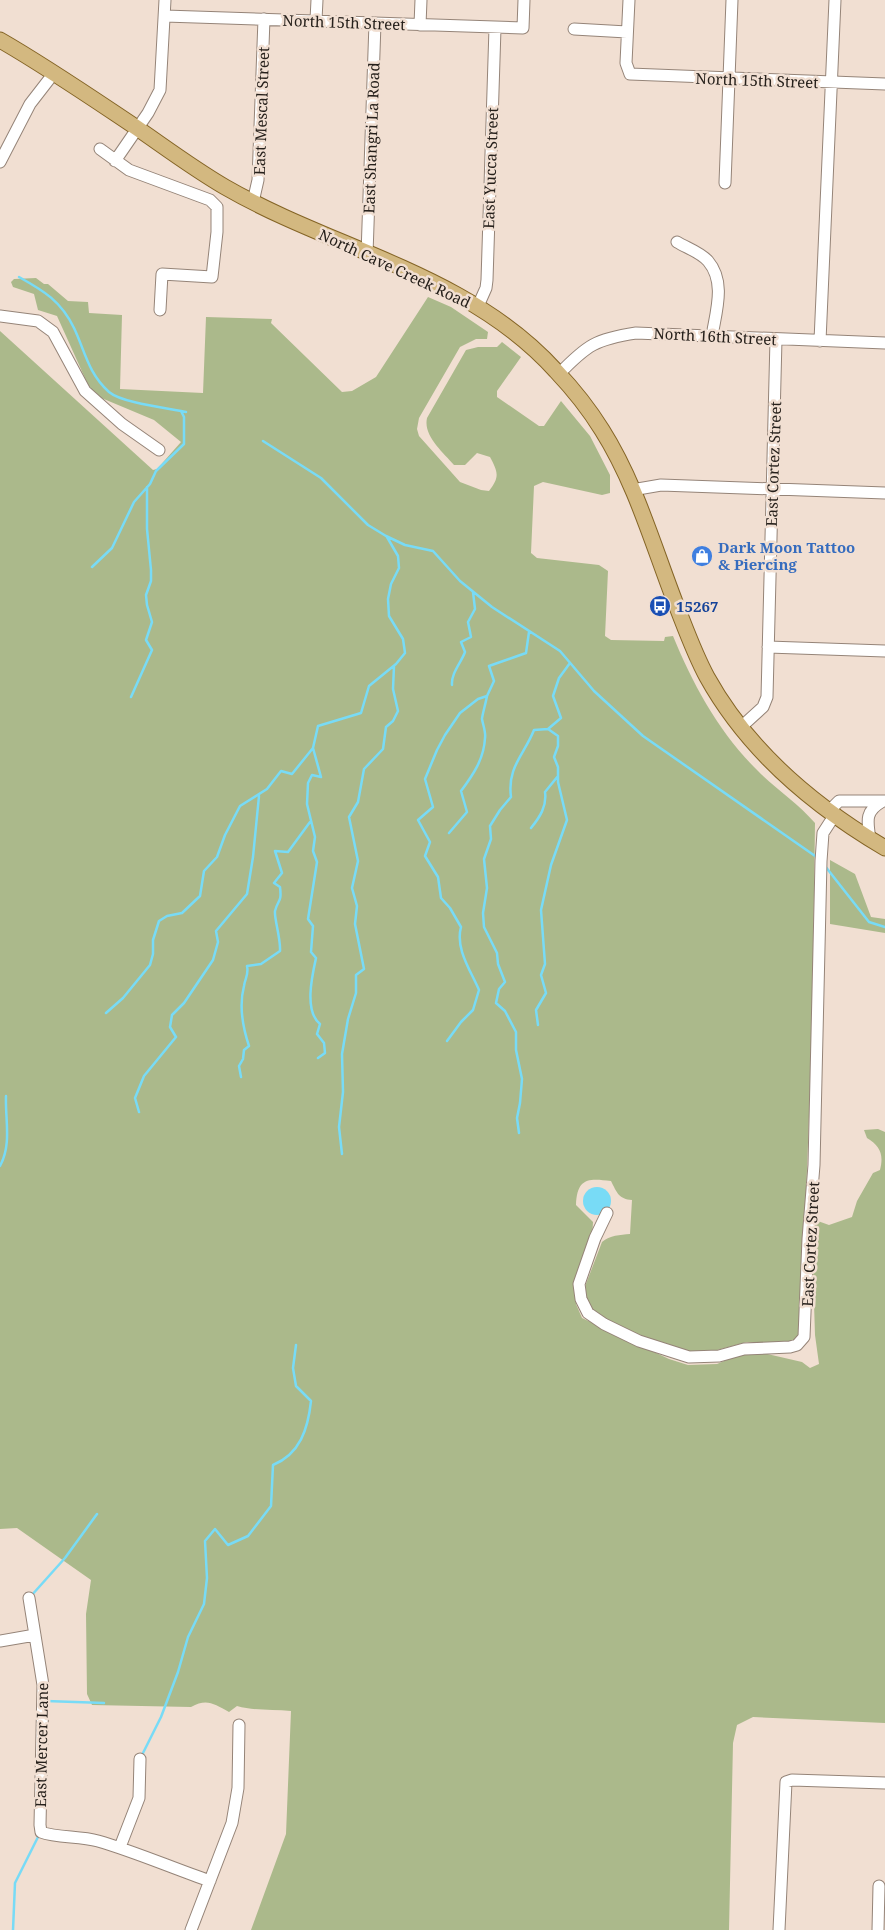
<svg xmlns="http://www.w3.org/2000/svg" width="885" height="1930" font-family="'Noto Serif',serif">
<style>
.green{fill:#abb98b}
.water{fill:#78dbf6}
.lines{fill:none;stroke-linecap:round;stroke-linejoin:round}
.stream{stroke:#78dbf6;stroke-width:2.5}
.minor-casing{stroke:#958478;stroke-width:13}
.major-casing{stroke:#846425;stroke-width:17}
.minor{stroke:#fff;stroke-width:11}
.major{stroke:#d3b880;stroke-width:15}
.labels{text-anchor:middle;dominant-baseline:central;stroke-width:5;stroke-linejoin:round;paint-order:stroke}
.street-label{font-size:15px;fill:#26201b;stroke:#f1dfd2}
.shop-label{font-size:15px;font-weight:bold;fill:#366cbe;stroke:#f1dfd2;text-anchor:start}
.transit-label{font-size:15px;font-weight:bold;fill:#164399;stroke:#f1dfd2;text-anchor:start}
</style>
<rect width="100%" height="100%" fill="#f1dfd2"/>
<!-- green -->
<path class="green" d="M36,278L44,284H48L68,301L88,302L89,313L122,315L120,389L203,393L206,317L272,319L271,323L342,392L352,391L376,377L428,297L451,307L488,332L487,339H476L460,347L419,418L417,429L419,436L460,482L481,490L489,491C500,477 498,472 490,457L477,453L465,465H454C443,452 423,436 427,418L466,350L478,347H497L502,342L521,357L497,391V397L539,426H544L561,401L590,436L610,475V493L602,495L543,482L534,486L531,553L537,558L599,565L608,571L605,636L611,640L664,641L665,637L673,636C693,685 720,734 758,771C776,789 798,803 815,823L812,1036L801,1329L798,1339L785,1344L747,1342L706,1353L681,1352L594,1316L586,1303L584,1289L602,1242C610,1235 620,1235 630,1234L632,1200C619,1199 617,1193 611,1181C588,1178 577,1178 576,1205L593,1222L592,1238L575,1285L576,1304L582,1318L669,1359L688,1365L717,1364L741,1354L763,1353L802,1362L810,1368L819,1364L815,1335L812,1239L815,1220L829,1225L852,1217L857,1201L873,1173L880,1170C884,1154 880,1146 867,1138L864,1130L878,1129L885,1132V1723L753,1717L737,1725L733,1743L729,1930H251L286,1834L291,1711C273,1709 254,1711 237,1706L229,1712C214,1704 207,1698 191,1707L92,1705L87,1694L86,1614L91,1580L17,1528L0,1529V331L153,470L157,469L181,442L154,420L99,397L89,387L57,316L38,310L34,294L13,287L11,282L14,279Z
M830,860L855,874L871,917L885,919V933L830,924Z"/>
<!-- water -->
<path class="water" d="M583 1201a14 14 0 1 1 28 0a14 14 0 1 1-28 0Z"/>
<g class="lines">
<!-- stream -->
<path class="stream" d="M19,277C44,291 61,301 74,328C85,351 88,373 109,392C122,403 167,408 186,412
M263,441L321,478L368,525L386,536L405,545L433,551L460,581L492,607L560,651L594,691L643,736L818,858
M92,567L112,548L134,502L150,484L156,471L184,444V417L181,411
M452,685C451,673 461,663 465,652L461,642L471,637L468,622L475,609L473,592
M131,697L152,650L146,640L152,622L147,605L146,595L151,581V570L147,529V487
M313,748L321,777L312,775L308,783L307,804L315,837L313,851L317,862L308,919L313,926L311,952L316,958C312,976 304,1011 320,1024L317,1034L324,1043L325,1053L318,1058
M531,828C540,817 547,806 545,792L558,776
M449,833L467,812L461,791C473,775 484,759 485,738C486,732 483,725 482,719C482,716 486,702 487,696
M825,866L869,922L885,927
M106,1013L123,998L150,965L153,954V940L159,921L167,916L182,913L200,896L204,871L217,857L225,835L240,806L267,789L281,771L292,774L313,748L318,726L361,713L369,686L396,664L405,653L403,639L389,616L388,599L391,584L399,568L398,556L387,537
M538,1025L536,1010L546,993L541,975L545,964L541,910L551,865L567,820L558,782V767L554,757L558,746V736L548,729
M447,1041L461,1022L473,1010L479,990C471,971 455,949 461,927L450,908L441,898L438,877L425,856L430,842L418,820L433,807L425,779L437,750L445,735L460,713L478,699L487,696L494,681L489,666L526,653L529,632
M241,1077L239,1066L243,1059L244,1050L249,1046C243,1028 239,1005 244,986C245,978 249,975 247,966L261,964L280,951C281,940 274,918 275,911C278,899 282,903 280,887L274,883L282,873L275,851L288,852L310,822
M139,1112L135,1098L144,1076L176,1037L170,1027L172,1015L184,1003L213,960L218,942L216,931L247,894L253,857L259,796
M519,1133L517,1118L520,1103L522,1079L516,1050V1032L505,1011L496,1003L499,989L505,982L498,964L497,953L484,927L483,913L487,888L484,859L491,839L490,826L500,810L511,797C507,767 524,755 534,730L548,729L561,718L553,696L559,678L570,663
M342,1154L339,1127L343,1092L342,1054L348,1019L356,993V975L364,969L355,924L357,906L352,888L358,861L349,817L358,802L364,769L383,749L386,727L393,721L398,711L393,689L394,666
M0,1166C12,1144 5,1119 6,1096
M31,1596L65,1558L97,1514
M46,1701L104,1703
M142,1755L161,1717L178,1672L188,1637L204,1604L207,1578L205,1541L215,1529L228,1545L248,1536L271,1506L273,1465C300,1454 308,1429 311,1401L296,1386L293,1368L296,1345
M13,1930L15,1883L39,1835"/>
<!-- minor casing -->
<g class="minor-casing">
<path id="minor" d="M629,0L626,63L630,74L885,84
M165,16L523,28L524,0
M316,20L317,0
M420,25L421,0
M574,29L627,32
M100,149L129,170L210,200L217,207V232L212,277L162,274L160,310
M115,161L148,113L160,90L165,0
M0,162L30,104L54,73
M725,183L732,0
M253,202L258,180L264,19
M677,242C687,248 700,252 708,261C726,282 716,311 712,336
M367,254L375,23
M478,306L486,288L487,280L495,28
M0,316L38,321L53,332L85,391L122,424L159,450
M820,341L835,0
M559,374C587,345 596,339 636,333L885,343
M632,490L661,485L885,493
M768,647L885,651
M740,728L763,707L767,697L776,339
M829,811L839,801H885
M870,839C867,820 865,811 883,801
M607,1213L595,1238L579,1284L581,1299L588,1313L604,1324L639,1341L689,1357L719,1356L744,1349L790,1347L797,1345L804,1337L808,1239L814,1165L821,861L823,833L834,816
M29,1598L43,1685L40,1825L41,1832C57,1838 79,1836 98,1841C136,1852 172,1868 210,1881
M0,1641L35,1635
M120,1847L139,1798L140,1759
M191,1930L232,1823L238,1788L239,1725
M779,1930L786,1782L792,1780L885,1783
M878,1930L879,1886"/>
</g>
<!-- major casing -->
<g class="major-casing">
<path id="major" d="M0,40C47,67 92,98 137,128C166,148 194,169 225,187C334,250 469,274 556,371C573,389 589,409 602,430C635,482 653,545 675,602C685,627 694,653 707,677C748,751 812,805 885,848"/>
</g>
<!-- minor -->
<use href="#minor" class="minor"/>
<!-- major -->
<use href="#major" class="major"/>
</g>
<!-- icons -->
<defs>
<g id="shop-disc" transform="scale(1.125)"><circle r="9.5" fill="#3f7fe0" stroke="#f1dfd2"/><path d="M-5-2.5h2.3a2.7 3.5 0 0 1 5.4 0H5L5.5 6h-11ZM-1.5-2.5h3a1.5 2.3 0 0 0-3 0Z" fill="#fff"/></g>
<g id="bus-disc" transform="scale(1.125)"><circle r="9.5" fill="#1a4fb4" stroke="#f1dfd2"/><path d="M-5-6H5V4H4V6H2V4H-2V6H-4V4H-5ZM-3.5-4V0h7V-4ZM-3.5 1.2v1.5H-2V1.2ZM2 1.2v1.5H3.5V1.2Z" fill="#fff"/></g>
</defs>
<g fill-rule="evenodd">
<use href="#shop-disc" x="702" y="556"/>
<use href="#bus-disc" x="660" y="606"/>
</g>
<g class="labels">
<!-- street labels -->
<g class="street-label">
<text transform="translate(344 22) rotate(2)">North 15th Street</text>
<text transform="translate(757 80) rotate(2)">North 15th Street</text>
<text transform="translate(261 111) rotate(-88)">East Mescal Street</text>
<text transform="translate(371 138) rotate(-88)">East Shangri La Road</text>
<text transform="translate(490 168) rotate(-88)">East Yucca Street</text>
<text transform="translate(395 268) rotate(25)">North Cave Creek Road</text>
<text transform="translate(715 336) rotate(3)">North 16th Street</text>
<text transform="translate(773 464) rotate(-88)">East Cortez Street</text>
<text transform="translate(810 1244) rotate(-87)">East Cortez Street</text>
<text transform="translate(41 1745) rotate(-89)">East Mercer Lane</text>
</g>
<!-- shop labels -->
<g class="shop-label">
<text x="718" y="547">Dark Moon Tattoo<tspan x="718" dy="17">&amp; Piercing</tspan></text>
</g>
<!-- transit labels -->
<g class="transit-label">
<text x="676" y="606">15267</text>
</g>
</g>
</svg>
